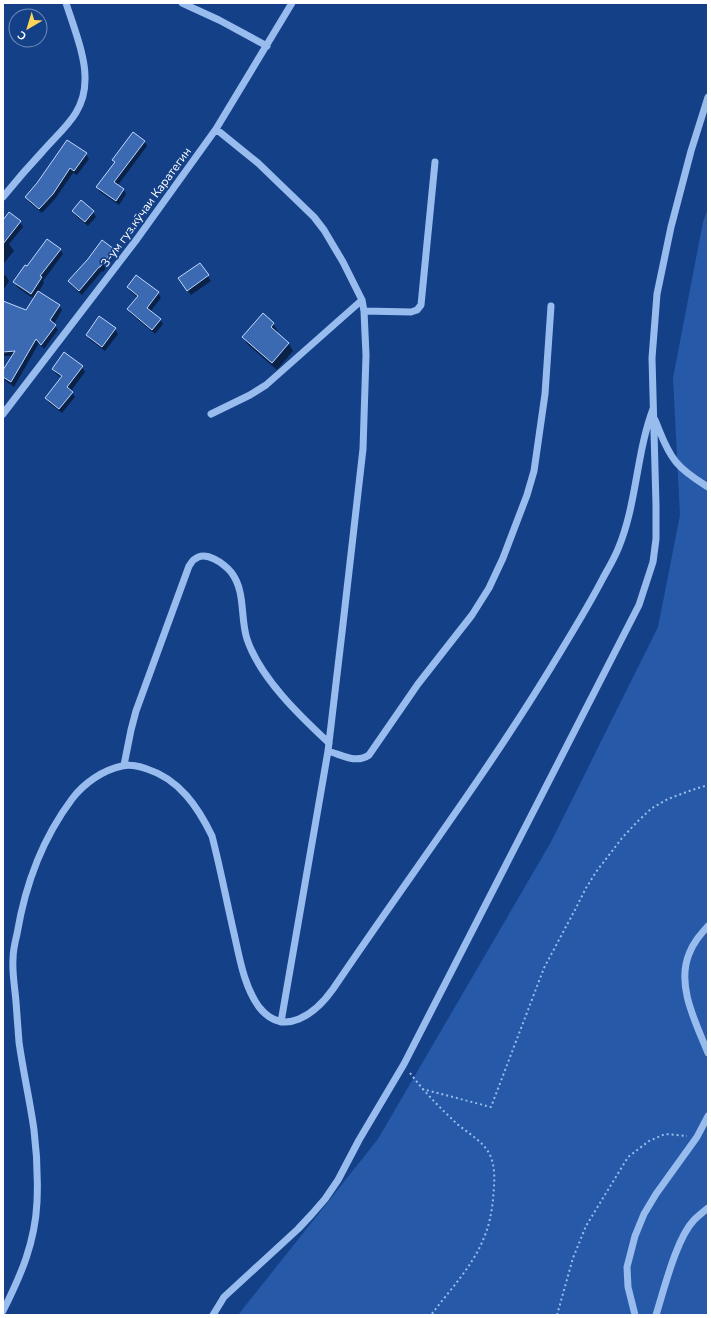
<svg xmlns="http://www.w3.org/2000/svg" width="711" height="1318" font-family="'Nunito Sans',sans-serif">
<style>
.green{fill:#2659a7}
.shadow{fill:#0007}
.building{fill:#3c6ab2;stroke:#bfd7fb}
.lines{fill:none;stroke-linecap:round;stroke-linejoin:round}
.path{stroke:#99bcef;stroke-width:2;stroke-dasharray:2 3;stroke-linecap:butt}
.minor{stroke:#99bcef;stroke-width:7}
.labels{text-anchor:middle;dominant-baseline:central;stroke-width:3.5;stroke-linejoin:round;paint-order:stroke}
.street-label{font-size:12px;fill:#fff;stroke:#144088}
</style>
<rect width="100%" height="100%" fill="#144088"/>
<!-- green -->
<path class="green" d="M708,208V1315H238L378,1139L551,842L658,627L680,515L673,378L703,222Z"/>
<!-- shadow -->
<path class="shadow" d="M144,141L147,146L118,185L124,190L126,194L119,205L100,192L97,187L115,163L113,160Z
M86,154L89,159L77,175L73,173L55,199L42,213L29,202L26,197Z
M81,202L93,212L96,217L88,226L76,216L73,211Z
M3,222H20L23,227L9,244L14,251L3,264Z
M60,249L63,254L43,281L44,283L38,293L59,305L62,310L54,324L58,330L44,349L39,343L14,387L3,379V372L13,356H3V313H26L34,299L17,287L15,282L27,267Z
M113,249L116,254L103,272L102,271L82,295L72,286L69,281L89,259Z
M200,264L211,281L191,295L182,283Z
M3,274L6,276L9,281L3,291Z
M128,287L158,293L161,298L150,312L160,319L163,324L155,334L131,314L128,309L138,298L131,292Z
M273,324L278,331L276,333L289,344L293,351L277,370L247,344L243,337Z
M115,329L118,334L105,351L90,340L87,335Z
M82,367L85,372L71,391L75,397L62,413L49,403L46,398L62,378L56,374L53,369Z"/>
<!-- building -->
<path class="building" d="M133,132L145,141L114,182L124,189L116,201L96,187L115,162L112,160Z
M67,140L87,153L74,171L70,168L53,194L39,209L25,197L37,183Z
M81,200L94,211L85,222L72,211Z
M9,212L21,221L3,244V220Z
M47,239L61,249L40,276L42,277L31,294L13,282L25,265L27,266Z
M102,240L114,249L100,267H99L79,291L68,281L88,259Z
M200,263L209,275L187,291L178,278Z
M136,275L159,292L147,308L161,319L152,330L127,309L138,296L127,287Z
M38,291L60,305L50,320L56,325L41,345L36,339L11,382L3,377V370L15,351L3,352V301L26,310Z
M263,313L274,323L271,327L289,343L272,363L242,337Z
M99,316L116,328L102,347L86,335Z
M64,352L83,366L67,387L73,392L59,409L45,398L62,376L52,369Z"/>
<g class="lines">
<!-- path -->
<path class="path" d="M410,1073C422,1089 436,1104 451,1118C462,1130 478,1137 487,1150C494,1159 495,1175 494,1186C493,1204 491,1222 483,1240C472,1267 449,1291 431,1315
M422,1089L491,1107L544,968L577,906L586,888L596,872L622,838L638,821L652,808L668,799L692,790L708,785
M557,1315L573,1258L586,1226L628,1157L649,1141L665,1134L687,1136"/>
<!-- minor -->
<path class="minor" d="M182,3L219,20L267,46
M216,129L258,163L314,217L324,230L343,262L362,300L364,311L366,355L363,449L343,624L328,751L281,1022
M3,197C16,181 29,166 43,151C63,128 85,113 85,80C86,57 73,25 66,3
M364,311L411,312L417,310L421,305L435,162
M3,414L137,239L216,129L292,3
M211,414L250,395L266,385L362,300
M655,420C661,434 666,450 676,462C685,473 697,480 708,487
M328,751C342,755 356,764 369,755L418,684L472,615L489,588L503,558L527,495L534,471L545,394L551,306
M124,765L131,730L136,711L189,566C191,564 192,560 195,559C206,550 224,564 231,572C246,591 240,618 247,639C260,678 300,716 329,743
M708,926C700,935 693,943 689,954C676,986 696,1023 708,1053
M3,1311C21,1275 35,1243 37,1202C38,1178 37,1154 34,1130C30,1101 23,1071 19,1042C18,1029 17,1015 16,1002C15,988 12,973 13,959C13,951 15,942 17,934C25,886 42,839 72,799C84,783 103,770 122,766C130,764 139,766 147,769C179,779 198,807 212,836C220,867 226,898 233,929C239,954 243,985 259,1007C284,1039 316,1013 333,989C405,882 483,779 550,669C568,639 587,609 603,578C608,569 614,559 618,549C637,504 636,454 653,409
M213,1315L224,1297L298,1229L312,1214L325,1199L338,1180L359,1140L404,1064L639,605L653,562L656,539V505L652,358L657,294L671,227L691,151L708,97
M635,1315L628,1287L627,1267L635,1236L644,1214L656,1194L697,1137L708,1116
M656,1315C664,1290 676,1239 694,1220C698,1216 703,1212 708,1208"/>
</g>
<g class="labels">
<!-- street labels -->
<g class="street-label">
<text transform="translate(146 207) rotate(-54)">3-ум гуз.кӯчаи Каратегин</text>
</g>
</g>
<!-- border -->
<rect width="711" height="1318" fill="none" stroke="#ffffff" stroke-width="8"/>
<!-- north arrow -->
<g transform="translate(28 28) rotate(218)"><circle r="19" fill="#144088" stroke="#728cb8"/>
<path d="M0-3L7 15L0 10L-7 15Z" fill="#ffd757"/>
<text y="-6" font-size="11" font-weight="bold" text-anchor="middle" fill="#ffffff">С</text>
</g>
</svg>
